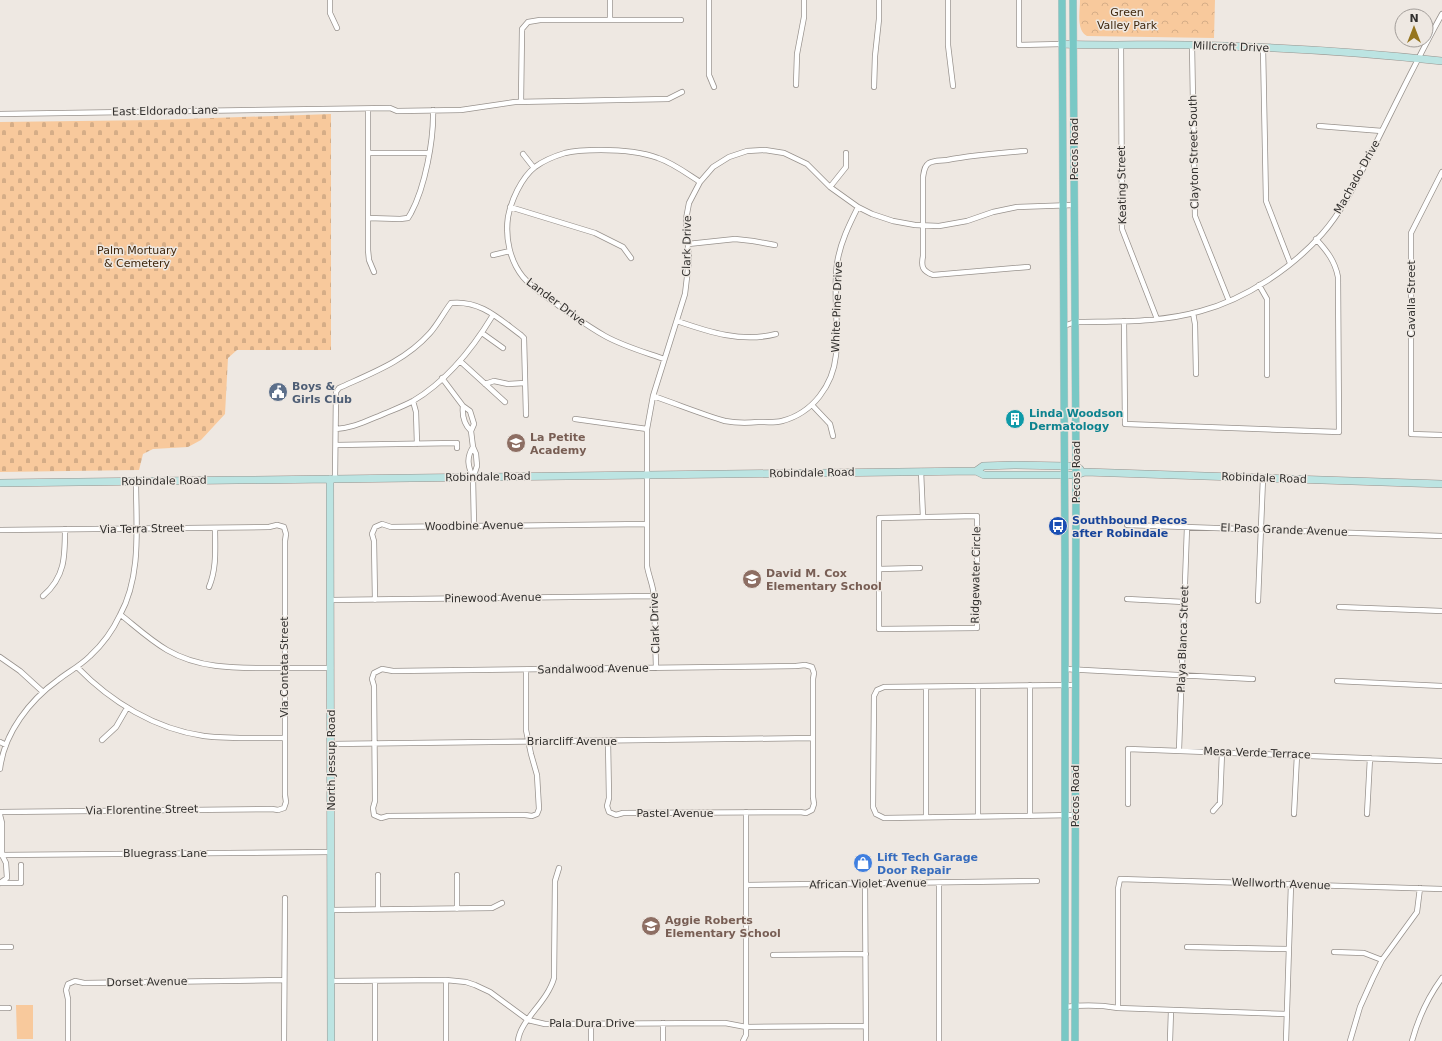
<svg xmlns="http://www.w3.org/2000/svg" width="1442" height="1041" font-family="'DejaVu Sans',sans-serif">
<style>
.cemetery{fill:url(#cemetery-stones)}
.park{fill:url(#park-crowns)}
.pitch{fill:#f8c99c}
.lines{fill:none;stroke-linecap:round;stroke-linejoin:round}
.street-casing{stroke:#98928d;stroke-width:6}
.secondary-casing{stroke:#98928d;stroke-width:8}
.primary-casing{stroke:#c6c5c4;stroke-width:8}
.street{stroke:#fff;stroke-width:4.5}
.secondary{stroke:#bce4e2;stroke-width:7}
.primary{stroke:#79c8c5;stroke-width:7}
.labels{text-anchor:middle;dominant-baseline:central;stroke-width:3;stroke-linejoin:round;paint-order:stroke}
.park-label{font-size:11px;fill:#3f270d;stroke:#eee8e2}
.street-label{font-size:11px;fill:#32302e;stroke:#eee8e2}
.service-label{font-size:11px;font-weight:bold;fill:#4e5e75;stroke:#eee8e2;text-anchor:start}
.culture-label{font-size:11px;font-weight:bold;fill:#0d838f;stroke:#eee8e2;text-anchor:start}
.education-label{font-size:11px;font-weight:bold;fill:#785e54;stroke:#eee8e2;text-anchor:start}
.transit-label{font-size:11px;font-weight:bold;fill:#164399;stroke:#eee8e2;text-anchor:start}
.shop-label{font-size:11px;font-weight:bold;fill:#366cbe;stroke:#eee8e2;text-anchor:start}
</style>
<defs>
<pattern id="cemetery-stones" width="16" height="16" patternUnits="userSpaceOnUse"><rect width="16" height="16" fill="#f8c99c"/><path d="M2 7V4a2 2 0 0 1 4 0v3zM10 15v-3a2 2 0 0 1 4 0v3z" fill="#d5ad87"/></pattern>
<pattern id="park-crowns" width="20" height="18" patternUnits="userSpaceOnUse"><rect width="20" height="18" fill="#f8c99c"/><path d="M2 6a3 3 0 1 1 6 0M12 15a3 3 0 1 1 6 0" fill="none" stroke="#d5ad87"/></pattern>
</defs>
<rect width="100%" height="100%" fill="#eee8e2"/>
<!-- cemetery -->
<path class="cemetery" d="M331,114V350H237L228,358L225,414L201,440L188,447L153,449L143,454L139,470L0,472V122L155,120Z"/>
<!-- park -->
<path class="park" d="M1080,0H1215L1214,38L1087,36C1076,30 1080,11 1080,0Z"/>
<!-- pitch -->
<path class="pitch" d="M16,1005H33V1039H17Z"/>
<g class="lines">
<!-- street casing -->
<g class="street-casing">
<path id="street" d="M330,0V13L337,28
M610,0V20
M709,0V75L714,87
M948,0V45L953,86
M1019,0V45L1062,44
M1121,45L1122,229L1157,319
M1192,45L1195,216L1229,301
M1263,48L1266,201L1290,263
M796,85L797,54L804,17V0
M874,87L875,56L879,19V0
M521,102L522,29L528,22L540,20H681
M368,109V250L369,260L374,272
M0,114L390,108L397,111L461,110L515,102L668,99L682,92
M1319,126L1382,131
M1025,151C999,153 973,155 947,160C941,161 935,160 929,163C924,166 924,172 923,177V256C921,266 922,271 933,275L1028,267
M369,153H429
M523,154L534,168
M1442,172L1411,233V434L1442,435
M830,187L846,167V153
M510,207L595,233L623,247L631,258
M368,218L400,219L408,218L411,213C425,187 434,140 433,110
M688,244L735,239L753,241L775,245
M493,255L510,251
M1259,285L1267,299V375
M1193,313L1195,324L1196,374
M677,321C709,332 742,343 776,334
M1124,321L1125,424L1339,432L1338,277C1335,261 1327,251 1316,239
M1064,326L1075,322C1117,321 1160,323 1201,311C1246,299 1292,268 1322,234C1344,209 1357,180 1372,151C1395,105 1417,59 1442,14
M482,333L503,348
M664,359C644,352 623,346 605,336C589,327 574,316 559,306C547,297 533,289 523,277C510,261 505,238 508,217C511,201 521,178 535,167C543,161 555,156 565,153C576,150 589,150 601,150C620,150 639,151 658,158C673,163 686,173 700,182
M460,361L505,402
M442,378L463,406L470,411L474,424L471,431L473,447L476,454L477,466L473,478L474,526
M485,384L494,381L508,384L525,383
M653,396C677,404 701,414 725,421C736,423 747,423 758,422C766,422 775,423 782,421C813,413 833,385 836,355C839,325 833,294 837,264C840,243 849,225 858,207
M413,401L416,412L417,444
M812,405L830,424L833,436
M463,406C462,415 464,424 471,431
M575,419L647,429
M336,429C353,428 363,422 379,416C390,411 402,407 413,401C447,381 473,348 493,315
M336,445L457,443V448
M473,447C466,458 468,466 473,478
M921,471L923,517
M335,479L336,392L339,388C372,373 405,361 430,333C438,324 444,312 451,303C481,300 499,319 521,335L524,338L526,415
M977,516V628L879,629V518Z
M1127,525L1442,536
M0,530L269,527L277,525L284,527L286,534L285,541V795L286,802L284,808L278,810L272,809L0,812
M879,569L920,568
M209,587C217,568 215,548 215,528
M43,596C65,577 65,557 65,529
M1127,599L1184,602
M331,600L654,596
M375,600L374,541L372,534L375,527L382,524L391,527L647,524
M1258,601L1263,478
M1339,607L1442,611
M121,615C136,627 150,640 167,650C198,668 232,668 267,668C288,668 309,668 331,668
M0,657L20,671L43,692
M77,667C111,702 155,729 204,736C231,739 258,738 284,738
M656,668L654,596C653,585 649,577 647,566V429L653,396L685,294L689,260L686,219L689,203L700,182L713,167L729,157L747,151L765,150L784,153L807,164L830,187L858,207L872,214L893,221L915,225L939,226L967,221L993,212L1017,207L1074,205
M1065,669L1253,679
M526,670V730L531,754L537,775L539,809L537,814L532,816L525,815L388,816L381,818L374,815L373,808L375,801L374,686L372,679L374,673L382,669L393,671L796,666L805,665L812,667L814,673L813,679V797L814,804L812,810L806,813L800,812L623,813L616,815L609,812L607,806L609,798L608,741
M1337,681L1442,686
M1030,685V816
M1075,685L884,687L877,690L874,696L873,807L876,814L884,818L1075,815
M978,686V817
M926,687V817
M102,740L116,727L127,708
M0,742L6,745
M331,744L813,738
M1179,750L1187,527
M0,769C4,733 30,700 58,680C68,672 80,666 90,656C102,645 113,630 120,615C142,575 136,525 136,481
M1128,804V749L1442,761
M1213,811L1220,803L1222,752
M1294,814L1297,755
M1367,814L1370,758
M0,815L2,823V855L6,863L7,878L0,883
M0,855L331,852
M378,875V909
M457,875V909
M0,883H21V865
M865,884L866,1041
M747,885L1037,881
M331,910L492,908L502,903
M0,947H11
M1187,947L1288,949
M1334,952L1364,953L1382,960
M773,955L866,954
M446,980V1041
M331,981L446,980L466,982L475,985L490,992L528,1020L545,1024L725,1023L746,1027L866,1026
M375,981V1041
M1065,1007C1082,1005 1100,1005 1118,1008L1287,1014
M0,1008H9
M1118,1008V889L1120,879L1442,889
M663,1023V1041
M591,1024V1041
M68,1041V999L66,990L68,984L75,981L84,983L284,980
M284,1041L285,898
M518,1041C520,1020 547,1003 554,978L555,881L559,868
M743,1041L746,1035V812
M939,1041V883
M1170,1041L1171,1010
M1286,1041L1291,884
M1350,1041L1360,1007L1373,978L1382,960L1417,912L1420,888
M1412,1041C1418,1019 1428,997 1442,978"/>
</g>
<!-- secondary casing -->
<g class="secondary-casing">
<path id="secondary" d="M1062,44C1106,46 1150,44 1193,45C1276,47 1360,52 1442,61
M976,471L983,466L1014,465L1065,466H1076L1080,469
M330,479L331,1041
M0,483L976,471L984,475H1076L1085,472L1442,484"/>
</g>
<!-- primary casing -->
<g class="primary-casing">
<path id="primary" d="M1062,0L1065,561V1041
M1073,0L1076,466L1075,1041"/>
</g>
<!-- street -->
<use href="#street" class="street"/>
<!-- secondary -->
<use href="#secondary" class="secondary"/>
<!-- primary -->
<use href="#primary" class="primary"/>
</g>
<!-- icons -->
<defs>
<g id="civic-disc" transform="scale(1)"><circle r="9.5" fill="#5c6f8a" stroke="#eee8e2"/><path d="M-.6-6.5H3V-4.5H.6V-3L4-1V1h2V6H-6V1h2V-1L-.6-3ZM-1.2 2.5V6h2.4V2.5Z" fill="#fff"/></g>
<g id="building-disc" transform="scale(1)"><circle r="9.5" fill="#0f9aa8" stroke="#eee8e2"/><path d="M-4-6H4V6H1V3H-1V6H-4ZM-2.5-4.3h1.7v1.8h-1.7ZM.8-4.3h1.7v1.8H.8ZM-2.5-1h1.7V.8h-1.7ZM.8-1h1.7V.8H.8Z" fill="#fff"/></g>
<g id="school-disc" transform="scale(1)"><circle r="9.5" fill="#8d6e63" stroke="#eee8e2"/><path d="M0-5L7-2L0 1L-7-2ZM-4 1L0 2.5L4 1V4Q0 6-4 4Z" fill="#fff"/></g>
<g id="bus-disc" transform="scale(1)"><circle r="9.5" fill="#1a4fb4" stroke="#eee8e2"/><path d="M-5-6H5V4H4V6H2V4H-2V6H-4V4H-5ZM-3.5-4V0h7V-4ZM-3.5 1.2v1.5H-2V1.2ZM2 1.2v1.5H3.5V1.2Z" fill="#fff"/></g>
<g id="shop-disc" transform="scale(1)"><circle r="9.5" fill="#3f7fe0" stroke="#eee8e2"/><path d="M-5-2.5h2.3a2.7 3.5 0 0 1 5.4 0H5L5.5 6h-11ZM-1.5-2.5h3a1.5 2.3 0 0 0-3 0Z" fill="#fff"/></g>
</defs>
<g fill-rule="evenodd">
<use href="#civic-disc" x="278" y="392"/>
<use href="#building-disc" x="1015" y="419"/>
<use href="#school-disc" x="516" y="443"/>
<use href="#bus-disc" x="1058" y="526"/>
<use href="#school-disc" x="752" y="579"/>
<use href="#shop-disc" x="863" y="863"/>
<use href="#school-disc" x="651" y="926"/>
</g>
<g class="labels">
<!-- park labels -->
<g class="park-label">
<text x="1127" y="12">Green<tspan x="1127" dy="13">Valley Park</tspan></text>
<text x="137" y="250">Palm Mortuary<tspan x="137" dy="13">&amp; Cemetery</tspan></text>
</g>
<!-- street labels -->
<g class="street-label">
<text transform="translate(1231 47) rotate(2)">Millcroft Drive</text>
<text transform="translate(165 111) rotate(-1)">East Eldorado Lane</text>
<text transform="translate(1074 149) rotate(-90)">Pecos Road</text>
<text transform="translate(1194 152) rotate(-91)">Clayton Street South</text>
<text transform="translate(1357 177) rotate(-61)">Machado Drive</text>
<text transform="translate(1122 185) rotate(-91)">Keating Street</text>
<text transform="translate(687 246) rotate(-89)">Clark Drive</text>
<text transform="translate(1411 299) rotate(-90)">Cavalla Street</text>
<text transform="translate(556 302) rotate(37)">Lander Drive</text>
<text transform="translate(837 307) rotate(-88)">White Pine Drive</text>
<text transform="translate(1076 472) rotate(-90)">Pecos Road</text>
<text transform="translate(812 473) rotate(-1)">Robindale Road</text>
<text transform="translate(488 477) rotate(-1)">Robindale Road</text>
<text transform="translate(1264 478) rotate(2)">Robindale Road</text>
<text transform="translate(164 481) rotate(-1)">Robindale Road</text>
<text transform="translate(474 526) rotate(-1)">Woodbine Avenue</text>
<text transform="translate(142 529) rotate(-1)">Via Terra Street</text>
<text transform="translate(1284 530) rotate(2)">El Paso Grande Avenue</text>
<text transform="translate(976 575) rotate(-89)">Ridgewater Circle</text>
<text transform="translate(493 598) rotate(-1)">Pinewood Avenue</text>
<text transform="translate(655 623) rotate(-92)">Clark Drive</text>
<text transform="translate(1183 639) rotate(-88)">Playa Blanca Street</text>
<text transform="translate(284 667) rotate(-90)">Via Contata Street</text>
<text transform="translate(593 669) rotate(-1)">Sandalwood Avenue</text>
<text x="572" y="741">Briarcliff Avenue</text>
<text transform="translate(1257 753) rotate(2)">Mesa Verde Terrace</text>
<text transform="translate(331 760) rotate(-90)">North Jessup Road</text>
<text transform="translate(1075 796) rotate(-90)">Pecos Road</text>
<text transform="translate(142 810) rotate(-1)">Via Florentine Street</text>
<text x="675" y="813">Pastel Avenue</text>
<text x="165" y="853">Bluegrass Lane</text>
<text transform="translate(868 884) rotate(-1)">African Violet Avenue</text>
<text transform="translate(1281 884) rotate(2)">Wellworth Avenue</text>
<text transform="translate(147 982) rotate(-1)">Dorset Avenue</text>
<text x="592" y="1023">Pala Dura Drive</text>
</g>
<!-- service labels -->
<g class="service-label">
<text x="292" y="386">Boys &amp;<tspan x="292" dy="13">Girls Club</tspan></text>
</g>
<!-- culture labels -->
<g class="culture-label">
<text x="1029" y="413">Linda Woodson<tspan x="1029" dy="13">Dermatology</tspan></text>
</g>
<!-- education labels -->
<g class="education-label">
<text x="530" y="437">La Petite<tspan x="530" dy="13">Academy</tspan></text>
<text x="766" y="573">David M. Cox<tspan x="766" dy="13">Elementary School</tspan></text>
<text x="665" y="920">Aggie Roberts<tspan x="665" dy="13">Elementary School</tspan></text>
</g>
<!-- transit labels -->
<g class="transit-label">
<text x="1072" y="520">Southbound Pecos<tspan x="1072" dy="13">after Robindale</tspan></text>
</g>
<!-- shop labels -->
<g class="shop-label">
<text x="877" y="857">Lift Tech Garage<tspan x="877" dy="13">Door Repair</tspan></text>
</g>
</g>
<!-- north arrow -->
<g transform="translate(1414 28)"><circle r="19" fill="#eee8e2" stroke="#a39e9a"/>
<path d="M0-3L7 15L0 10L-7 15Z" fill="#96751e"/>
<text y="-6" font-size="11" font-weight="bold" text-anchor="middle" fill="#32302e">N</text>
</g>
</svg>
